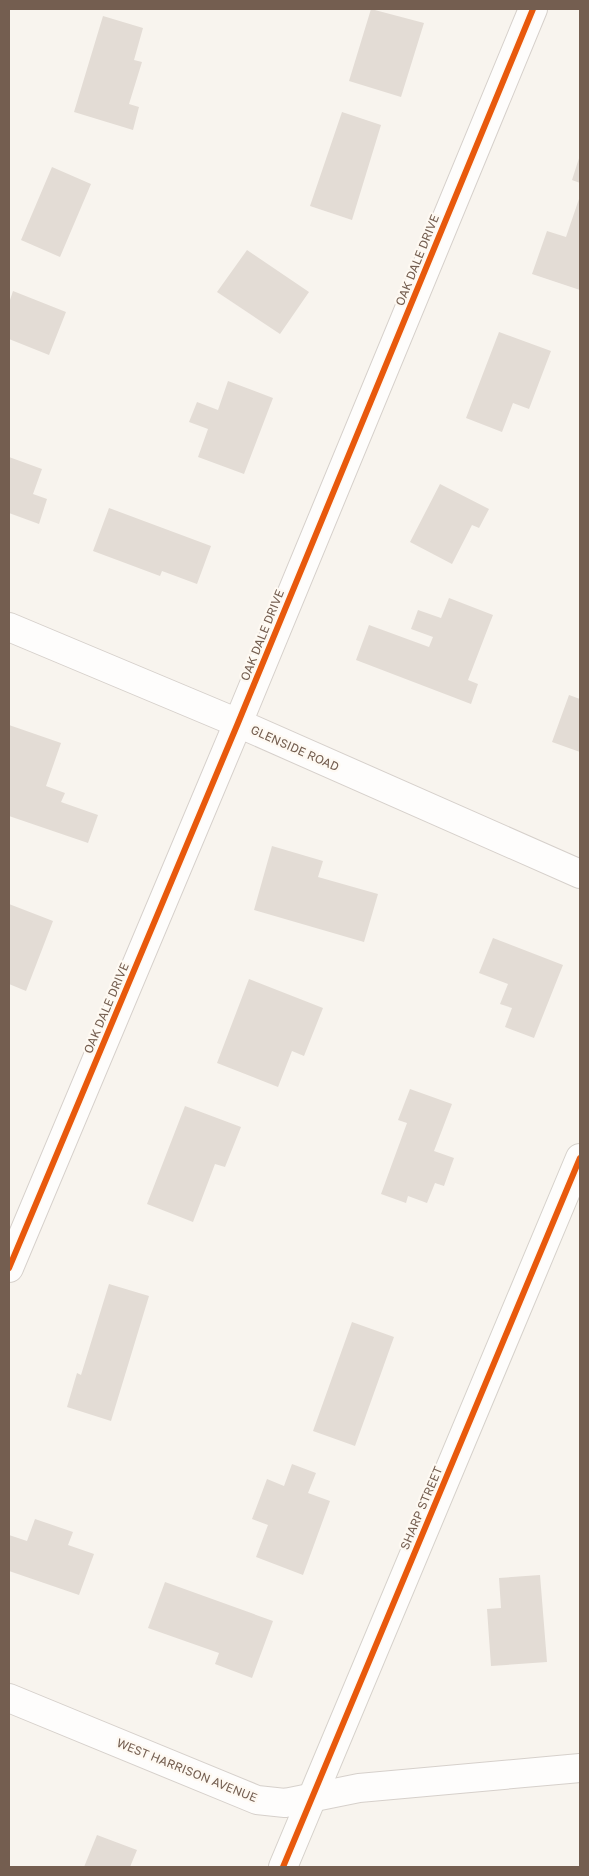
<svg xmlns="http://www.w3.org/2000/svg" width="589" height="1876" font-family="'Golos Text',sans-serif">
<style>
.building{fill:#e3dcd5}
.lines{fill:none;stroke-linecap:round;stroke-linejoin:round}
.street-casing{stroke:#d6d0cb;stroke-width:30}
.secondary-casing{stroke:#d6d1cb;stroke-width:30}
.street{stroke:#fefdfc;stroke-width:28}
.secondary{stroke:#fefdfc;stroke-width:28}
.cycleway-casing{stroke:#fef9f2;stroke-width:9}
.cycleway{stroke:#e8590c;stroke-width:6}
.labels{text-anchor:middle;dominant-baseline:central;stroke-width:4.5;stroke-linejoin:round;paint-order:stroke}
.street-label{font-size:12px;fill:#745e50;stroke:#fef9f2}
</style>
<rect width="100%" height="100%" fill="#f8f4ee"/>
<!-- building -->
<path class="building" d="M371,9L424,23L401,97L349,81Z
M103,16L143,28L134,60L142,62L129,104L139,107L133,130L74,112Z
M342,112L381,125L352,220L310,206Z
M580,155V183L572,180Z
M52,167L91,184L60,257L21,240Z
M580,196V290L532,274L547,231L566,237Z
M247,250L309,292L280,334L217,292Z
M13,291L66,312L49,355L9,339V303Z
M499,332L551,351L529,409L513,403L502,432L466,418Z
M228,381L273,398L244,474L198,457L208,429L189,422L197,402L218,410Z
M9,457L42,469L33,494L47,499L39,524L9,513Z
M440,484L489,509L479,528L472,525L452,564L410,542Z
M109,508L211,546L197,584L162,571L160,576L93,551Z
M449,598L493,615L468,680L478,684L471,704L356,660L369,625L429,647L433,637L411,629L418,610L441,618Z
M569,695L580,699V752L552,742Z
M9,725L61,743L46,786L65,793L61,802L98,815L88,843L9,816Z
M272,846L323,861L318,877L378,894L364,942L254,910Z
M9,904L53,921L26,991L9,984Z
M493,938L563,965L534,1038L505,1027L512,1008L500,1004L508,984L479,973Z
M249,979L323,1008L304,1056L292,1051L278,1087L217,1063Z
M410,1089L452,1104L434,1151L454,1158L444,1186L435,1183L427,1203L408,1196L406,1203L381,1194L407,1123L398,1120Z
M185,1106L241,1127L225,1167L215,1164L193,1222L147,1204Z
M109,1284L149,1296L111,1421L67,1407L77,1373L81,1375Z
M352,1322L394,1337L355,1446L313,1431Z
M292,1464L316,1473L308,1493L330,1501L303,1575L256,1557L268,1525L252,1519L267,1479L284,1486Z
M35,1519L73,1532L68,1545L94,1554L79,1595L9,1571V1535L27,1541Z
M540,1575L547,1662L491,1666L487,1609L501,1608L499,1578Z
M165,1582L273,1621L252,1678L215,1664L219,1653L148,1628Z
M97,1835L137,1850L130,1867H84Z"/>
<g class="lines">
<!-- street casing -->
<g class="street-casing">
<path id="street" d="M9,627L238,723L580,874
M9,1268L238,723L533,9
M9,1698L257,1800L285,1803L359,1788L580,1768"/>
</g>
<!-- secondary casing -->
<g class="secondary-casing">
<path id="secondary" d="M283,1867L580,1158"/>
</g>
<!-- street -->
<use href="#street" class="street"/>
<!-- secondary -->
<use href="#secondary" class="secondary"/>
<!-- cycleway casing -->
<g class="cycleway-casing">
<path id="cycleway" d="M9,1268L238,723L533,9
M283,1867L580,1158"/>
</g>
<!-- cycleway -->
<use href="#cycleway" class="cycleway"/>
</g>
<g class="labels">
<!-- street labels -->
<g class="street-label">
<text transform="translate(417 260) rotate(-68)">OAK DALE DRIVE</text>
<text transform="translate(262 635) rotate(-68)">OAK DALE DRIVE</text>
<text transform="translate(295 748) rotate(24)">GLENSIDE ROAD</text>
<text transform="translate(106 1008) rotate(-67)">OAK DALE DRIVE</text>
<text transform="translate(421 1508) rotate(-67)">SHARP STREET</text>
<text transform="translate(187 1770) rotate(22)">WEST HARRISON AVENUE</text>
</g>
</g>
<!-- border -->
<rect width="589" height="1876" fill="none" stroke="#745e50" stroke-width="20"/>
</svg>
